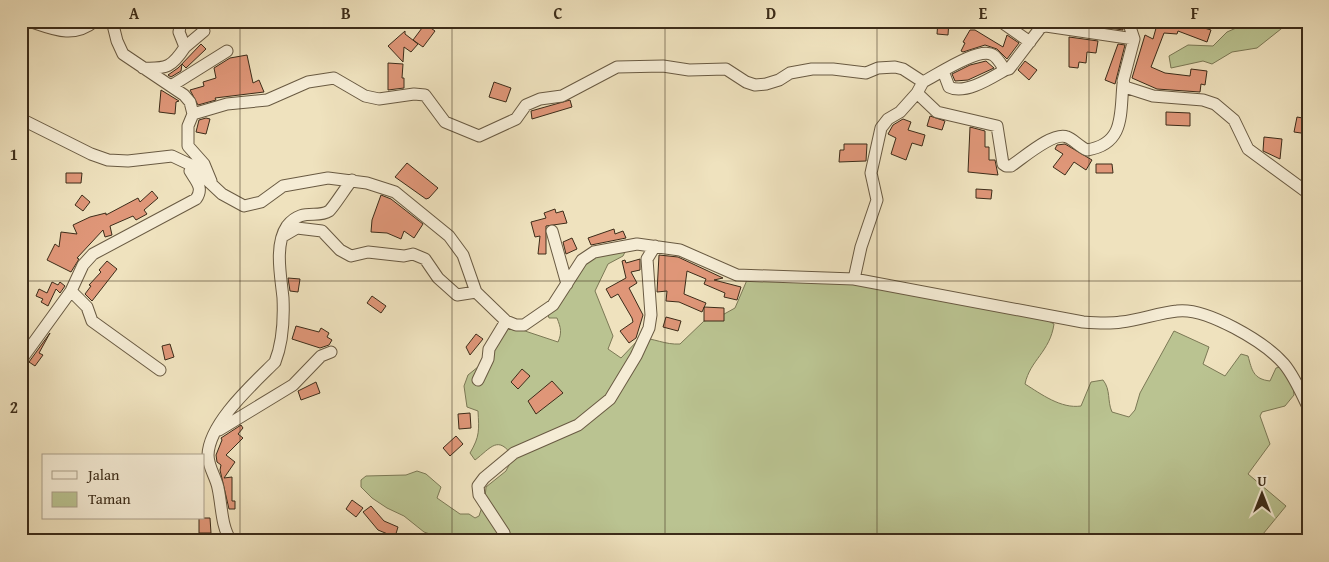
<svg xmlns="http://www.w3.org/2000/svg" width="1329" height="562" font-family="'Gentium Book Plus',serif">
<style>
.green{fill:#bac391;stroke:#7b7855}
.building{fill:#df9678;stroke:#3c2c19}
.lines{fill:none;stroke-linecap:round;stroke-linejoin:round}
.minor-casing{stroke:#695a42;stroke-width:13}
.minor{stroke:#f5ecd5;stroke-width:11}
.grid{fill:none;stroke:#3c2c19;stroke-width:1;stroke-opacity:0.55}
.neatline{fill:none;stroke:#3c2c19;stroke-width:2}
.grid-label{font-size:16px;text-anchor:middle;font-weight:bold;fill:#3c2c19}
</style>
<rect width="100%" height="100%" fill="#efe2be"/>
<filter id="stains"><feTurbulence type="fractalNoise" baseFrequency=".004" numOctaves="4"/><feColorMatrix values="0 0 0 0 .2 0 0 0 0 .09 0 0 0 0 .02 0 0 0 .5 -.17"/></filter>
<radialGradient id="worn" r=".72"><stop offset=".6" stop-color="#630" stop-opacity="0"/><stop offset="1" stop-color="#630" stop-opacity=".3"/></radialGradient>
<!-- green -->
<path class="green" d="M1245,21H1287L1286,25L1257,48L1232,52L1212,64L1203,61L1171,68L1169,56L1188,45L1213,46L1227,32L1243,25Z
M620,251L625,252L623,256L608,264L595,291L613,336L608,349L621,358L640,338C654,338 665,345 680,344L704,321L717,318L735,308L747,280L830,282L868,286L1041,317L1054,324C1050,352 1030,360 1025,384C1041,394 1061,409 1081,406L1091,382L1103,380C1111,390 1107,401 1112,412L1129,417L1135,410L1140,393L1174,331L1209,347L1203,364L1225,376L1241,354L1248,356C1252,370 1253,379 1270,381L1276,368L1280,367L1293,385L1294,395L1285,406L1262,412L1260,416L1270,444L1248,474L1286,506L1263,534L1270,541H450L424,532L404,516L387,508L372,498L361,487V480L366,476L406,475L417,471L426,474L441,487L437,498L460,514H469L475,518L479,516L485,498L486,487L506,471L513,457C498,434 491,448 475,460L470,453C480,436 479,430 478,411L467,407L464,386L468,375L484,362L507,325L558,342C562,333 561,328 557,318H549L548,315L583,263L599,256Z"/>
<!-- building -->
<path class="building" d="M938,21H949L948,35L937,34Z
M1065,21H1121L1123,30Z
M1158,21H1171L1190,26L1191,24L1211,30L1207,42L1178,31L1177,34L1164,33L1151,67L1165,73L1190,76L1191,69L1207,71L1205,85L1201,84L1200,92L1157,89L1132,78L1145,35L1153,39Z
M425,24L435,31L423,47L413,40Z
M970,30H975L1003,47L1007,35L1019,43L1007,59L997,49L985,45L963,52L961,51L965,43L963,42Z
M405,31V34L418,44L411,52L404,47L403,62L388,46Z
M1069,37L1098,41L1096,53L1087,52L1086,63L1079,62L1078,68L1069,67Z
M201,44L206,49L186,68L182,64L181,71L171,77L168,75L178,68Z
M1118,44L1125,45L1115,84L1105,80Z
M247,55L253,83L259,80L264,92L215,98L216,100L198,105L190,90L204,86L203,82L216,78L214,68L230,58Z
M986,61L994,68L968,80L955,81L952,74L970,65Z
M1025,61L1037,70L1029,80L1018,70Z
M388,63L403,64L402,78H404V88L388,90Z
M494,82L511,88L506,102L489,97Z
M161,90L179,101L176,102L175,114L159,112Z
M570,100L572,107L532,119L531,111Z
M1166,112L1190,113V126L1166,125Z
M930,116L945,121L942,130L927,126Z
M1297,117L1308,119V134L1294,132Z
M206,118L210,119L206,134L196,132L199,120Z
M903,119L911,122L908,130L925,135L922,146L912,143L906,160L891,154L896,138L888,134L893,125Z
M970,127L985,131V147H989V160H995L998,175L968,172Z
M1264,137L1282,139L1280,159L1263,151Z
M844,144H867L866,161L839,162L840,150H844Z
M1065,144L1092,160L1086,170L1074,162L1065,175L1053,167L1063,154L1055,149L1057,145Z
M407,163L438,188L429,198L426,199L395,177Z
M1096,164H1112L1113,173H1096Z
M66,173H82L81,183H66Z
M976,189L992,190L991,199L976,198Z
M152,191L158,198L144,210L147,214L136,220L133,216L110,226L112,235L105,237L103,230L77,258L79,259L71,272L47,260L55,244L59,247L61,232L77,234L73,225L90,217L106,213V215L138,198L140,202Z
M82,195L90,202L83,211L75,205Z
M381,195L391,199L423,224L414,238L404,231L401,239L387,233L371,232L372,220Z
M555,209L556,213L563,211L567,223L546,226V254H538L540,236L535,237L531,222L546,218L544,213Z
M614,229L615,234L623,231L626,238L591,245L588,238Z
M572,238L577,249L566,254L563,242Z
M659,255L678,257L723,278L714,280L741,287L737,300L724,297L725,293L704,284L706,279L687,271L684,294L706,303L702,312L679,302L666,301L667,291L657,292Z
M640,259V270L631,272L637,283L629,288L643,315L636,338L629,343L620,331L633,322L632,318L618,294L611,298L606,289L626,278L622,261L625,260L626,263Z
M107,261L117,269L92,301L85,294L91,286L89,285L101,272L99,270Z
M288,278L300,279L298,292L290,291Z
M52,282L58,285L60,282L65,286L60,293L56,289L48,306L41,302L43,299L36,296L39,289L47,293Z
M372,296L386,306L381,313L367,303Z
M704,307L724,308V321H704Z
M666,317L681,321L678,331L663,327Z
M296,326L319,332L321,328L329,333L327,337L332,340L329,345L320,348L292,339Z
M50,333L39,353L43,355L35,366L29,362Z
M476,334L483,339L470,355L466,347Z
M170,344L174,357L165,360L162,346Z
M522,369L530,376L518,389L511,382Z
M552,381L563,393L536,414L528,401Z
M316,382L320,393L301,400L298,391Z
M470,413L471,428L459,429L458,414Z
M241,425L243,428L238,434L243,438L226,455L235,462L224,478L232,477V501H235V509H229L220,470L221,465L217,462L216,455L222,440L221,438Z
M456,436L463,444L450,456L443,448Z
M352,500L363,508L356,517L346,509Z
M371,506L384,521L398,527L395,537L378,530L363,512Z
M199,518H210L211,533H199Z"/>
<g class="lines">
<!-- minor casing -->
<g class="minor-casing">
<path id="minor" d="M29,21C53,29 73,39 95,21
M112,21L117,41L123,54L184,95L190,102L193,114
M1000,21L1030,42
M1128,21L1134,39L1123,81L1125,87L1153,96L1203,100L1215,104L1234,120L1248,149L1308,193
M185,47L204,31
M143,68C167,69 172,67 185,47L179,32L181,21
M943,71L949,87C965,95 991,78 1005,70
M923,82L917,93L937,112L997,126L1003,164L1006,166H1011C1022,159 1053,131 1067,137C1073,139 1080,147 1087,150C1125,144 1120,114 1123,84
M171,86L227,51
M21,119L91,154L108,160L128,161L172,156L191,165L222,194L244,206L261,202L283,186L328,178L367,183L395,192L449,236L463,255L476,292L506,321L516,325H524L553,305L582,260L594,252L637,244L680,250L737,275L854,279L1083,322C1096,323 1109,324 1121,322C1140,320 1158,313 1177,311C1206,307 1265,342 1284,364C1294,376 1301,392 1308,407
M211,181L204,164L188,146V126L193,114L227,104L267,100L308,82L334,78L365,96L379,99L414,94L425,95L445,122L479,136L516,119L526,105L540,99L562,96L617,67L663,66L689,70L726,69L746,82L755,85L766,84L779,80L790,73L812,69H833L866,73L878,68L895,67L903,69L923,82C937,75 979,46 993,55C998,58 1002,66 1005,70L1009,69L1041,27L1046,26L1134,39
M552,231L567,284
M285,235L297,228L322,231L340,250L351,256L368,252L404,256L413,254L425,259L438,278L457,295L476,292
M854,279L861,247L877,200L871,173L881,128L888,119L900,112L917,93
M71,291L87,307L92,321L160,370
M21,360L71,291L83,265L93,254L196,199C204,188 196,181 190,171
M478,380L488,359L489,349L506,321
M219,430L293,385L321,356L331,352
M231,541C221,526 222,506 218,488C216,477 208,467 208,455C209,423 253,384 275,362C283,342 284,320 283,298C281,277 274,245 287,226C302,207 317,219 329,211C333,208 346,187 352,180
M506,541L504,533L479,495L478,486L484,478L514,453L578,425L610,399L636,356L649,328L651,315L647,259L655,246"/>
</g>
<!-- minor -->
<use href="#minor" class="minor"/>
</g>
<!-- grid -->
<path class="grid" d="M240,21V541M452,21V541M665,21V541M877,21V541M1089,21V541M21,281H1308"/>
<!-- margin -->
<rect width="1329" height="562" fill="none" stroke="#efe2be" stroke-width="55"/>
<!-- legend -->
<rect x="42" y="454" width="162" height="65" fill="#f5ecd5" stroke="#ab9f8a"/>
<rect x="52" y="471" width="25" height="8" fill="#f5ecd5" stroke="#ab9f8a"/>
<text x="88" y="480" font-size="15" fill="#3c2c19">Jalan</text>
<rect x="52" y="492" width="25" height="15" fill="#bac391" stroke="#ab9f8a"/>
<text x="88" y="504" font-size="15" fill="#3c2c19">Taman</text>
<!-- north arrow -->
<g transform="translate(1262 494)" stroke="#f5ecd5" stroke-width="4" paint-order="stroke">
<path d="M0-4L9 19L0 12L-9 19Z" fill="#3c2c19"/>
<text y="-8" font-size="14" font-weight="bold" text-anchor="middle" fill="#3c2c19">U</text>
</g>
<rect x="28" y="28" width="1274" height="506" class="neatline"/>
<g class="grid-label">
<text x="134" y="19">A</text>
<text x="346" y="19">B</text>
<text x="558" y="19">C</text>
<text x="771" y="19">D</text>
<text x="983" y="19">E</text>
<text x="1195" y="19">F</text>
<text x="14" y="160">1</text>
<text x="14" y="413">2</text>
</g>
<rect width="100%" height="100%" filter="url(#stains)"/>
<rect width="100%" height="100%" fill="url(#worn)"/>
</svg>
